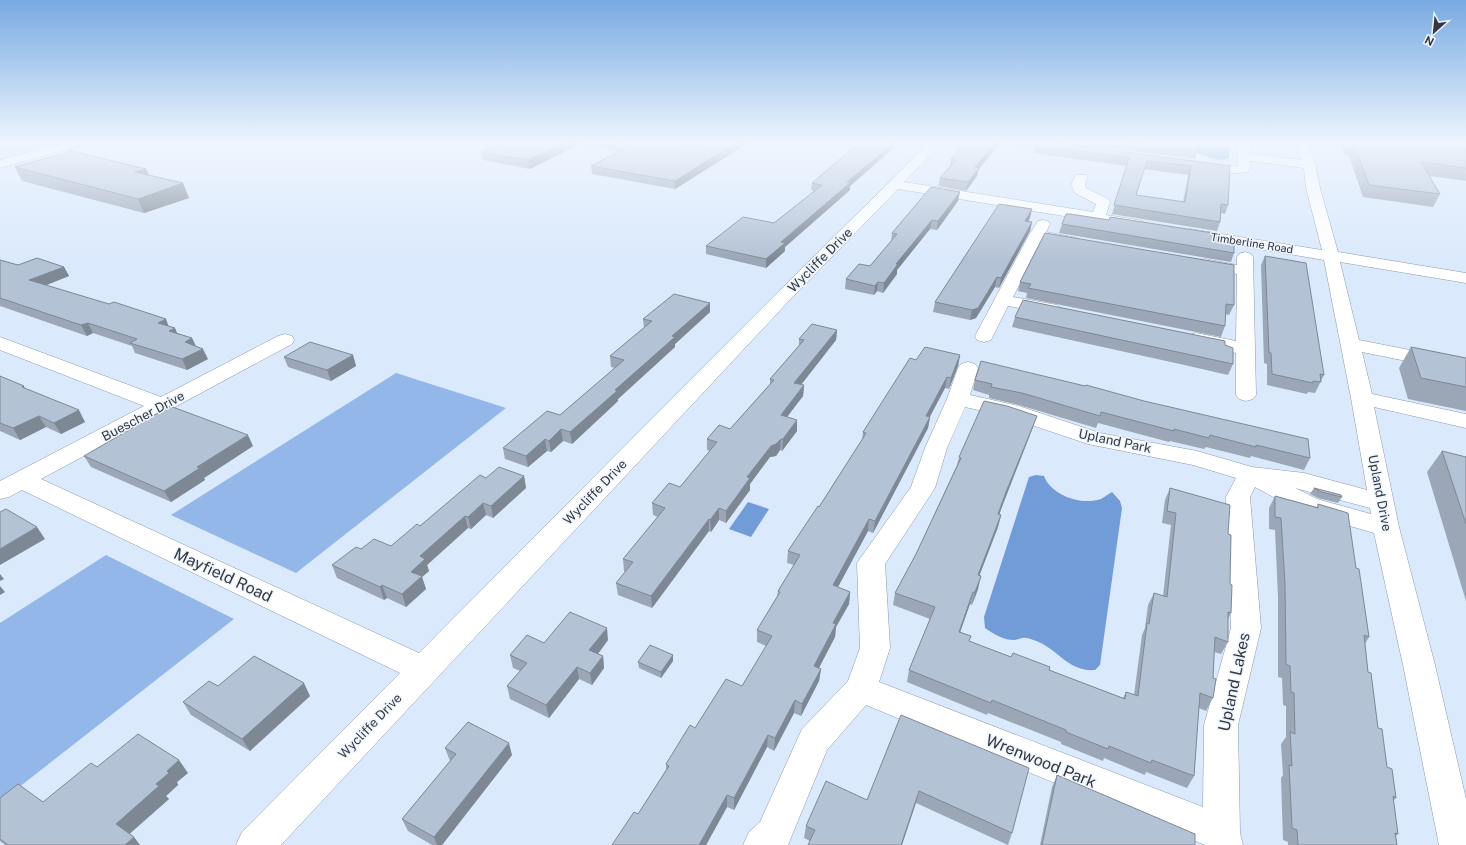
<svg xmlns="http://www.w3.org/2000/svg" width="1466" height="845" font-family="'Public Sans',sans-serif">
<style>
.built{fill:#cddff9}
.green{fill:#93b7e8}
.water{fill:#719cd7}
.lines{fill:none;stroke-linecap:round;stroke-linejoin:round}
.minor-casing{stroke:#8c99ab;stroke-width:1}
.major-casing{stroke:#8c99ab;stroke-width:1}
.minor{fill:#fff;fill-rule:evenodd}
.major{fill:#fff;fill-rule:evenodd}
.wall{fill:#9ba7b7;fill-rule:evenodd}
.shaded-wall{fill:#7e8895}
.building{fill:#b4c2d5;stroke:#7e8895;fill-rule:evenodd}
.labels{text-anchor:middle;dominant-baseline:central;stroke-width:3;stroke-linejoin:round;paint-order:stroke}
.far-street-label{font-size:11px;fill:#333840;stroke:#eff5fd}
.street-label{font-size:13px;fill:#333840;stroke:#eff5fd}
.near-street-label{font-size:16px;fill:#333840;stroke:#eff5fd}
</style>
<rect width="100%" height="100%" fill="#dae9fc"/>
<!-- built -->
<path class="built" d="M0,142H61L0,158Z"/>
<!-- green -->
<path class="green" d="M396,373L506,408L296,573L171,515Z
M106,555L234,619L0,802V623Z"/>
<!-- water -->
<path class="water" d="M1122,142H1189L1229,148V158C1222,162 1208,158 1201,154L1126,144Z
M1036,475L1044,476C1051,495 1081,506 1101,499C1105,497 1108,494 1112,492L1120,501L1122,508L1100,665L1095,670C1070,672 1059,652 1041,643C1036,641 1027,637 1023,638C1020,638 1017,640 1014,640C1003,640 994,634 985,628L984,617L1029,477Z
M748,502L769,509L751,537L729,529Z"/>
<g class="lines">
<!-- minor casing -->
<g class="minor-casing">
<path id="minor" d="M930,142H943L904,182L1093,212L1096,204L1075,193L1071,185L1076,175H1086L1087,178L1085,185L1086,188L1108,199L1110,202L1106,215L1138,220L1143,221L1145,224L1143,227L1138,228L898,189L785,305L281,845H236L242,832L400,673L22,490L9,497L0,499V481L144,406L0,350V337L161,397L278,336L285,334L292,336L294,340L292,344L41,479L419,653L773,297Z
M1244,142L1248,144L1250,146V154L1302,160L1295,142H1307L1315,163L1320,188L1338,252L1466,273V283L1340,262L1359,340L1466,361V373L1362,352L1372,394L1466,414V428L1374,407L1399,527L1435,665L1466,799V845H1439L1403,665L1374,533L1299,511L1255,487L1250,497L1261,628L1238,725L1240,833L1243,845H1205L866,705L827,750L788,845H743L749,832L760,822L802,729L848,681L860,648L857,563L911,487L925,448L947,399L958,368L961,364L968,362L975,364L978,368L970,395L1019,406L1100,433L1197,451L1252,467L1304,473L1367,490L1351,398L1324,260L1190,237L1185,236L1183,233L1185,230L1190,229L1322,250L1306,188L1304,168L1250,161V169L1248,172L1228,174L1200,171L1196,170L1194,167L1196,164L1200,163L1228,166H1238V146L1240,144ZM965,407L1005,416L1088,444L1193,465L1236,478L1226,497L1231,628L1204,725L1203,807L879,682L890,648L885,564L935,488L947,448ZM1295,488L1370,508L1371,514L1317,499Z
M1043,220L1048,221L1050,224L1046,232L1077,238L1080,241L1077,244L1072,246L1042,240L1013,297L1057,305L1060,309L1057,313L1051,314L1008,306L991,340L984,342L977,340L975,336L1029,235L1038,221Z
M1245,252L1251,254L1253,257L1256,395L1253,399L1246,401L1239,399L1236,395V353L1189,343L1187,339L1189,335L1196,333L1236,341L1237,274L1199,267L1197,264L1199,261L1205,259L1237,265V257L1239,254Z"/>
</g>
<!-- major casing -->
<g class="major-casing">
<path id="major" d="M69,142H88L86,144L0,168V160Z"/>
</g>
<!-- minor -->
<use href="#minor" class="minor"/>
<!-- major -->
<use href="#major" class="major"/>
</g>
<!-- wall -->
<path class="wall" d="M505,142H675L698,146L702,145L686,142H750L675,189L592,174L591,166L619,151L580,144L530,169L483,160L481,152Z
M965,142H1052L1230,166L1228,205L1225,214L1221,213L1220,222L1217,231L1112,214L1127,166L1033,153L1034,148L1000,143L978,170L977,176L966,191L938,186L940,178L950,166L951,159L965,144ZM1144,169L1188,175L1183,202L1136,195Z
M1062,142H1199L1198,151L1195,159Z
M1238,142H1270L1268,146Z
M1340,142H1466V181L1429,176L1440,194L1433,207L1363,197L1349,156L1345,155Z
M888,153L850,186V190L785,247V251L766,268L706,254V246L774,223L814,191L811,190L812,183Z
M15,167L146,169L149,175L183,183L189,198L144,213L22,181Z
M958,201L937,230L930,229L897,270V274L883,293L877,291L874,295L845,289L846,279L870,266L891,242L892,233Z
M1030,218L1028,222H1032L1030,231L999,288L995,287L976,318L970,320L933,312L935,302Z
M1062,224L1234,253L1231,262L1059,233Z
M1045,233L1234,305L1229,315L1225,314V326L1221,337L1026,298L1027,293L1018,291L1020,282Z
M1265,256L1324,375L1315,393L1308,392L1307,394L1267,385V364L1264,363L1261,265Z
M0,260L18,265L64,267L69,276L46,285L175,328L177,333L192,338L196,346L208,359L187,370L135,353L132,346L93,333L87,336L0,306Z
M710,312L675,344V347L618,399V401L572,444L563,441L551,452L547,451L528,467L505,459L503,448L560,415L615,368L611,367L610,356L644,328L643,319Z
M1015,317L1225,345L1233,364L1228,375L1180,364L1012,327Z
M837,330L836,340L801,384L804,385L803,396L787,417L797,420V431L782,451L780,450L776,456L770,457L750,484V490L726,523L719,520L711,532L709,531L652,608L618,595L616,583L625,572L624,571L623,559L658,517L653,515L652,503L680,487L710,451L707,450V439L730,429L770,384V379L799,346V339Z
M1411,347L1466,358V411L1408,399L1399,368Z
M353,355L356,366L331,381L288,367L284,357Z
M960,355L958,366L949,389L945,388L930,417L928,428L873,533L868,531L838,587L850,592L849,604L836,627L835,637L819,668L821,669L819,681L801,716L794,713L774,751L767,747L734,810L727,807L706,845H612L638,814L666,770V764L695,728L742,686L766,646L757,642V630L777,597L778,591L794,565L787,563L788,551L819,507L862,440L863,432L916,360Z
M981,361L1310,458L1304,470L1251,456L1250,458L1206,447L1204,449L1170,441L1169,442L1098,423L1096,428L1019,405L989,398V395L973,390L975,380Z
M0,376L24,386L25,389L85,422L61,434L46,427L20,440L0,431Z
M1033,427L1003,504L999,515H1001L998,527L979,576L978,589L972,605L970,604L960,632L971,636L969,641L1011,657L1049,670L1123,698L1126,692L1134,695L1142,635L1145,628L1148,605L1154,593L1163,596L1171,525L1162,523L1165,500L1170,488L1228,534L1231,613L1228,619V642L1221,654L1214,652L1213,678V698L1206,711L1199,708L1194,776L1187,788L1146,772L1145,775L1104,758L1103,761L1061,744V742L988,713L987,715L907,682L909,670L930,619L893,605L895,593L916,554L957,465L959,457Z
M253,446L204,478L205,480L171,502L91,467L84,456Z
M1442,451L1466,457V601L1427,472Z
M524,476L526,488L493,518L486,515L471,529L468,528L427,565L429,571L422,577L426,589L406,607L387,598L384,600L337,578L332,565L361,549L391,546L486,478Z
M1314,488L1342,497L1338,503L1318,498L1310,494Z
M1275,496L1317,507L1318,504L1356,568L1369,637L1365,644L1368,672L1378,728L1387,767L1396,798L1393,801L1398,834L1396,836L1397,845H1288V842L1283,840L1281,778L1283,775L1281,744L1286,737V706L1283,705L1282,678L1278,677V597L1275,530L1269,529V508Z
M608,640L598,654L603,656L604,668L592,685L579,679L549,718L510,699L507,686L520,671L513,668L510,655L544,643Z
M673,655V661L661,678L639,668L638,662Z
M218,686L310,696L250,751L191,715L183,702Z
M901,715L1012,833L1008,845L916,803L810,841L804,838L806,826L867,800Z
M445,748L512,755L442,845H432L408,831L402,819L450,761Z
M97,767L188,773L177,782L178,785L166,796L169,799L129,834L140,845H5L0,841V798L43,802Z
M1057,775L1195,845H1040L1052,787Z"/>
<!-- shaded-wall -->
<path class="shaded-wall" d="M568,142H580V144L530,169L528,160Z
M737,142H750L675,189V181Z
M894,142H899L888,153L850,186V190L785,247V251L766,268V259L781,242L847,182Z
M996,142H1000V143L978,170L977,176L966,191L968,182L975,167Z
M146,169L152,183L135,172Z
M183,183L189,198L144,213L138,199Z
M960,192L958,201L937,230L938,221Z
M1032,209L1030,218L1023,230L1025,221Z
M932,220L930,229L897,270V274L883,293L884,283L896,264Z
M1032,222L1030,231L999,288L1001,278Z
M64,267L69,276L34,290L29,280Z
M997,277L995,287L976,318L970,320L972,310Z
M878,282L877,291L874,295L875,286Z
M710,303V312L675,344V347L618,399V401L572,444L570,432L672,336Z
M166,319L170,330L158,323Z
M88,323L93,333L87,336L81,325Z
M175,328L179,339L169,331Z
M837,330L836,340L794,394V383Z
M192,338L197,349L185,342Z
M203,349L208,359L187,370L182,359Z
M353,355L356,366L331,381L327,370Z
M960,355L958,366L949,389L951,378Z
M947,377L945,388L924,427L926,416Z
M804,385L803,396L780,426L781,415Z
M79,410L85,422L61,434L54,423Z
M39,416L46,427L20,440L13,428Z
M1037,416L1033,427L1003,504L995,526L998,514L1006,492Z
M930,417L928,428L873,533L875,521Z
M797,420V431L782,451L783,439Z
M561,429L563,441L551,452L549,441Z
M248,435L253,446L204,478L205,480L171,502L164,491L197,467Z
M545,439L547,451L528,467L526,456Z
M781,439L780,450L776,456L770,457L750,484V490L726,523V511L747,477L771,446Z
M524,476L526,488L493,518L491,506Z
M483,503L486,515L471,529L468,517Z
M719,508V520L711,532L710,520Z
M1001,515L998,527L975,587L978,575Z
M465,516L468,528L427,565L429,571L422,577L426,589L406,607L402,594L411,572L420,556Z
M709,519V531L652,608L651,596Z
M869,519L868,531L832,598L833,585Z
M37,527L45,539L0,565V549Z
M0,574L4,579L0,581Z
M981,576L978,589L972,605L975,592Z
M382,585L387,598L384,600L380,587Z
M0,586L5,592L0,595Z
M850,592L849,604L836,627L835,637L813,679L814,666L833,623Z
M973,592L970,604L956,644L959,632Z
M607,628L608,640L591,663L589,650Z
M673,655V661L661,678V672Z
M603,656L604,668L592,685L590,673Z
M577,667L579,679L549,718L546,705Z
M821,669L819,681L801,716L802,704Z
M304,683L310,696L250,751L242,739Z
M795,700L794,713L774,751L775,738Z
M768,735L767,747L734,810V798Z
M509,743L512,755L442,845H437L434,837Z
M179,760L188,773L177,782L178,785L166,796L169,799L126,837L116,824L156,784L167,771Z
M919,791L916,803L902,845H901Z
M727,795V807L706,845H699Z
M134,837L140,845H125Z"/>
<!-- building -->
<path class="building" d="M505,142H568L528,160L481,152Z
M612,142H675L698,146L702,145L705,142H737L675,181L591,166L631,145Z
M860,142H894L889,147L847,182H851L781,242L785,243L766,259L706,246L743,217L774,223L822,185L812,183Z
M967,142H996L975,167L979,168L968,182L940,178L956,160L951,159Z
M1037,142H1052L1230,166L1228,205L1221,204L1220,222L1114,205L1129,158L1035,145ZM1147,161L1191,166L1185,202L1136,195Z
M1125,142H1199L1198,151Z
M1349,142H1466V168L1421,162L1440,194L1369,185L1354,144H1350Z
M72,151L146,169L135,172L183,183L138,199L15,167Z
M931,187L960,192L938,221L932,220L896,264H898L884,283L878,282L875,286L846,279L859,264L870,266L897,234L892,233Z
M999,204L1032,209L1025,221L1032,222L1001,278L997,277L978,308L972,310L935,302Z
M1066,214H1070L1109,220L1110,217L1219,234V238L1234,241V253L1062,224Z
M1045,233L1234,265V305L1226,304L1225,326L1028,288L1031,284L1020,282Z
M1265,256L1306,263L1324,375L1320,374L1321,382L1313,381V383L1272,374L1271,353L1269,352Z
M37,258L64,267L29,280L109,304L114,302L166,319L158,323L175,328L169,331L192,338L185,342L203,349L182,359L130,343L137,339L88,323L81,325L0,298V260L18,265Z
M674,294L710,303L672,336L675,337L615,390L617,391L570,432L561,429L549,441L545,439L526,456L503,448L547,411L560,415L624,360L610,356L652,321L643,319Z
M1023,300L1225,341V345L1233,348V364L1015,317Z
M812,324L837,330L794,383L804,385L781,415L797,420L783,439H781L776,444L771,446L747,477L750,478L726,511L719,508L710,520L709,519L651,596L616,583L633,562L623,559L665,508L652,503L669,483L680,487L717,442L707,439L719,425L730,429L774,380L770,379L804,340L799,339Z
M310,342L353,355L327,370L284,357Z
M925,347L960,355L951,378L947,377L926,416L930,417L875,521L869,519L833,585L850,592L833,623L836,624L814,666L821,669L802,704L795,700L775,738L768,735L734,798L727,795L699,845H612L634,812L638,814L669,766L666,764L690,725L695,728L726,679L742,686L772,636L757,630L780,592L778,591L800,555L788,551L818,506L819,507L863,438L866,433L863,432L910,358L916,360Z
M1411,347L1466,358V387L1421,378Z
M981,361L1085,386L1086,385L1144,401L1308,439L1310,458L1256,445V447L1210,435L1209,438L1174,429V431L1101,412L1100,416L1022,393L991,387L992,384L975,380Z
M0,376L24,386L22,387L79,410L54,423L39,416L13,428L0,423Z
M984,401L1007,406L1037,416L1006,492L998,514L1001,515L978,575L981,576L975,592H973L959,632L971,636L969,641L1011,657L1013,653L1050,667L1049,670L1125,699L1126,692L1138,696L1147,623L1149,624L1154,593L1167,597L1176,513L1167,511L1170,488L1230,505L1228,534L1231,535L1230,584L1232,585L1231,613L1228,612V642L1215,637L1213,678L1216,679L1213,698L1200,693L1194,776L1152,760L1151,763L1109,746L1108,749L1066,732V730L992,700L991,703L909,670L935,607L895,593L916,554L961,458L959,457Z
M170,406L248,435L197,467L200,468L164,491L84,456Z
M1442,451L1466,457V524Z
M499,467L524,476L491,506L483,503L468,517L465,516L420,556L425,559L411,572L422,576L402,594L382,585L380,587L332,565L356,547L361,549L374,539L391,546L417,524L420,526L480,475L486,478Z
M1314,488L1341,495L1342,497L1321,492Z
M1275,496L1318,508V504L1348,513L1356,568L1359,569L1369,637L1364,635L1368,672L1371,673L1378,728L1382,729L1387,767L1392,769L1396,798L1393,796L1398,834L1395,833L1397,845H1298L1297,830L1292,828L1289,765L1292,766L1290,732L1295,734L1294,693L1291,692L1290,666L1286,664L1285,584L1281,518L1275,517Z
M6,509L37,527L0,549V512Z
M570,612L607,628L589,650L603,656L590,673L577,667L546,705L507,686L527,663L510,655L527,635L544,643Z
M650,645L673,655L661,672L638,662Z
M254,656L304,683L242,739L183,702L209,681L218,686Z
M901,715L1029,768L1012,833L919,791L901,845H808L815,830L806,826L826,781L867,800Z
M468,722L509,743L434,837L402,819L456,754L445,748Z
M138,734L179,760L167,771L169,773L156,784L159,786L116,824L134,837L125,845H8L0,839V798L18,784L43,802L91,763L97,767Z
M1057,775L1195,834V845H1042Z"/>
<!-- sky -->
<linearGradient id="sky" x2="0" y2="1"><stop stop-color="#78aae1"/><stop offset="0.55" stop-color="#eef5fe"/><stop offset="1" stop-color="#eef5fe" stop-opacity="0"/></linearGradient>
<rect width="1466" height="260" fill="url(#sky)"/>
<g class="labels">
<!-- far-street labels -->
<g class="far-street-label">
<text transform="translate(1252 243) rotate(9)">Timberline Road</text>
</g>
<!-- street labels -->
<g class="street-label">
<text transform="translate(820 260) rotate(-45)">Wycliffe Drive</text>
<text transform="translate(143 416) rotate(-28)">Buescher Drive</text>
<text transform="translate(1115 441) rotate(12)">Upland Park</text>
<text transform="translate(595 492) rotate(-46)">Wycliffe Drive</text>
<text transform="translate(1380 493) rotate(79)">Upland Drive</text>
<text transform="translate(370 726) rotate(-46)">Wycliffe Drive</text>
</g>
<!-- near-street labels -->
<g class="near-street-label">
<text transform="translate(223 575) rotate(25)">Mayfield Road</text>
<text transform="translate(1234 682) rotate(-78)">Upland Lakes</text>
<text transform="translate(1041 761) rotate(22)">Wrenwood Park</text>
</g>
</g>
<!-- north arrow -->
<g transform="translate(1434 32) rotate(207)" stroke="#eff5fd" stroke-width="3" paint-order="stroke">
<path d="M0-3L7 15L0 10L-7 15Z" fill="#333840"/>
<text y="-6" font-size="11" font-weight="bold" text-anchor="middle" fill="#333840">N</text>
</g>
</svg>
